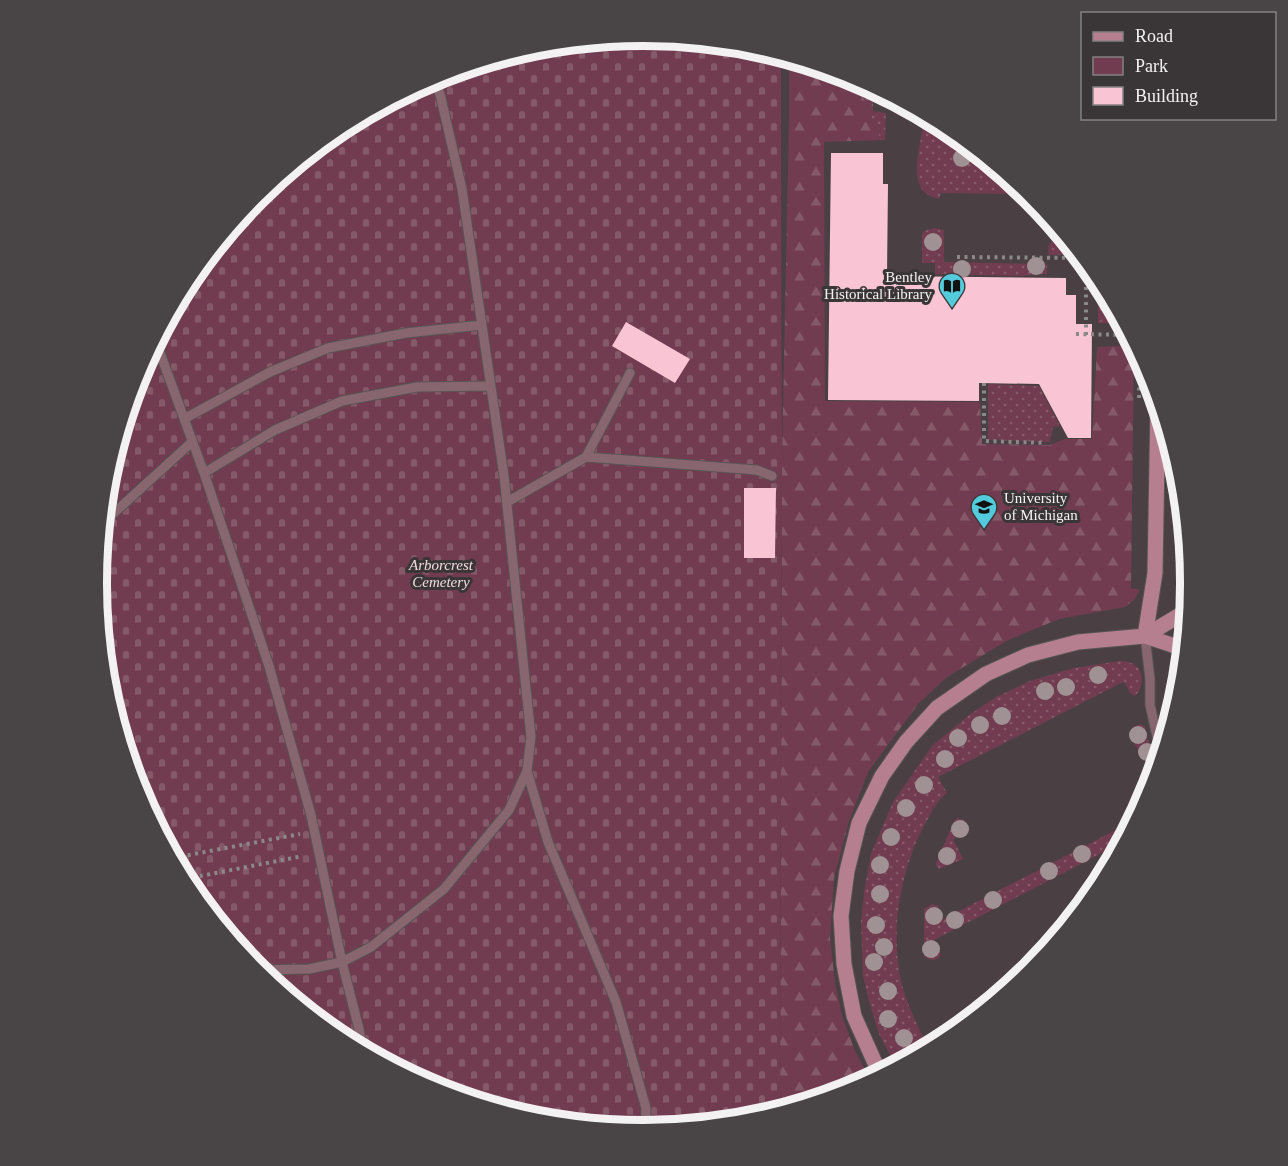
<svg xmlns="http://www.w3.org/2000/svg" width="1288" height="1166" font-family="Georgia,serif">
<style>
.built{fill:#4a4043}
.green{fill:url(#green-dots)}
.forest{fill:url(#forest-firs)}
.cemetery{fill:url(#cemetery-stones)}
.building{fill:#f9c5d5}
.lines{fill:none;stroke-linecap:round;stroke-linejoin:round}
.lane-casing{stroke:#585455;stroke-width:11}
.secondary-casing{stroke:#585455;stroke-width:17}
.path{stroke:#8b8889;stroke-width:4;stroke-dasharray:3 4.5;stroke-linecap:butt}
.lane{stroke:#886670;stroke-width:9}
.secondary{stroke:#b57f90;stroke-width:15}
.tree{fill:#9f9194}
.labels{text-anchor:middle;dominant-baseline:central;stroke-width:6;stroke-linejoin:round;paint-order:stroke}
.poi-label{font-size:15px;fill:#f4f1f2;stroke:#3a3637;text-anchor:end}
.park-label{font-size:15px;font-style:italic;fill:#f2dbe1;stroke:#3a3637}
.rim{fill:none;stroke:#f4f1f2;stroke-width:8}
</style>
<defs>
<pattern id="green-dots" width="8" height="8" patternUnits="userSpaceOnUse" patternTransform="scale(1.5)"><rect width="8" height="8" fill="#713c4f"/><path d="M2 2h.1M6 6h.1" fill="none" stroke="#865969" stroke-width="1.8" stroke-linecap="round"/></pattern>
<pattern id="forest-firs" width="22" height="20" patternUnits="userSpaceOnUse" patternTransform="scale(1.5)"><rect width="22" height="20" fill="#713c4f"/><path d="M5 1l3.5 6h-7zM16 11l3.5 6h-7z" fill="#865969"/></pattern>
<pattern id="cemetery-stones" width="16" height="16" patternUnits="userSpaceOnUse" patternTransform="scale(1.5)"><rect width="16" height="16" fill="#713c4f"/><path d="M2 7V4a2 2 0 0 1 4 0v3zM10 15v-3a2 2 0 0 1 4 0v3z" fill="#865969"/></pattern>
</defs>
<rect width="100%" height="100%" fill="#3a3637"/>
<!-- built -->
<path class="built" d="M781,56L854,78L948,128L1031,196L1099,279L1149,374L1181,477L1191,583L1180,690L1149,793L1099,887L1031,970L948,1038L853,1088L780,1111L782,458Z"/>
<!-- green -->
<path class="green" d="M853,78L873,88V111L886,113L885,140H881L865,101Z
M924,115L948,128L1028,194L940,193V199C900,193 924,141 924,115Z
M935,228L944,230V262L1047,264V274L1022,276L935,274V263H922V233L927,230Z
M1059,230L1078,254L1049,255L1048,247Z
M1098,278L1099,279L1123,324L1098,323Z
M988,384L1039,386L1060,426L1053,427L1050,442L988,440Z
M1120,661C1125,661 1131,662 1135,665C1145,672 1143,689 1135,696L1130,693L1124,682L1121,683L938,777L947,793C939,799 935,806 930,815C903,860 890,923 900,975C904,999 918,1026 928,1048L896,1066L879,1034L869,1001L863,976L861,923L864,892L871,854L893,802L932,746L969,715L996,697L1030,681L1074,668Z
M1141,724L1145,727L1152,757V760L1148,762L1143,759L1131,737L1132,728Z
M957,818L964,820L970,830L953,839L963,859L939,869L936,865V863L954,821Z
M1135,820L1123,842L934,940L941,954C938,962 929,961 924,956V909L932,904L939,906L938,913L942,920Z"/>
<!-- forest -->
<path class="forest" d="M789,58L853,78L865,101L881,140L824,142L825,401L980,402L982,444L1050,445L1065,439H1092L1097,347L1134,345L1131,588L1140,590L1134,600L1125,607L1059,619L1008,640L947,677L918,704L868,772L849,821L834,878L830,938L835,983L842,1016L855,1051L870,1079L853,1088L780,1111L782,458L789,122Z"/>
<!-- cemetery -->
<path class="cemetery" d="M644,36L751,47L781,56L782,458L780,1111L750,1120L644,1130L537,1119L434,1088L340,1038L257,970L189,887L139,792L107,689L97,583L108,476L139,373L189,279L257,196L340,128L435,78L538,46Z"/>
<!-- building -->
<path class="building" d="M831,153H883V184H888L887,276L1066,278V295H1076V324H1092L1091,438H1068L1039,384L979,383V401L828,400Z
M626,322L690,359L675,383L612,346Z
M744,488H776L775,558H744Z"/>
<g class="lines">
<!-- lane casing -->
<g class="lane-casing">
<path id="lane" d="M156,342L204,473L269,666L311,815L342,962L359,1029L362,1049
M184,419L270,372L328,348L406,333L482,325
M586,457L757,470L772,476
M204,473L275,430L342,401L417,387L491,386
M507,502L586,457L630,373
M103,523L192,442
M1145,636L1150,679V705L1161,754
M527,771L548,842L616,1002L646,1108L645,1130
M257,970L309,969L342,962L371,947L444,889L509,810L527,771L531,737L504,476L462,189L440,94L431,79"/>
</g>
<!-- secondary casing -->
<g class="secondary-casing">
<path id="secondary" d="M1145,636L1155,573L1158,403
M1145,636L1185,612L1188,611
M882,1073L875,1063L854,1016L844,964L841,916L847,871L859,823L882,776L906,742L937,708L986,674L1028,655L1078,642L1145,636L1184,649"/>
</g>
<!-- path -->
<path class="path" d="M957,257L1082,258
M1076,334L1129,335
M1086,335V264
M984,383V441L1046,443
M1139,398L1140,356
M1177,586L1182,591L1186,592
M173,858L300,834
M185,879L303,856"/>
<!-- lane -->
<use href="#lane" class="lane"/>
<!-- secondary -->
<use href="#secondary" class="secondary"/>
</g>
<!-- trees -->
<g class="tree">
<circle cx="962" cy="158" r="9"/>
<circle cx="933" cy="242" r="9"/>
<circle cx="1036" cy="266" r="9"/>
<circle cx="962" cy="269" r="9"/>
<circle cx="1098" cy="675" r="9"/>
<circle cx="1066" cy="687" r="9"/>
<circle cx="1045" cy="691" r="9"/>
<circle cx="1002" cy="716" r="9"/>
<circle cx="980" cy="725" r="9"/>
<circle cx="1138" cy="735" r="9"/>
<circle cx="958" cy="738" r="9"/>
<circle cx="1147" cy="752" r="9"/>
<circle cx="945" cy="759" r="9"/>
<circle cx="924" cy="785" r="9"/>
<circle cx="906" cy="808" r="9"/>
<circle cx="960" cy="829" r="9"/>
<circle cx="891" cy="837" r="9"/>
<circle cx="1082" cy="854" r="9"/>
<circle cx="947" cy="856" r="9"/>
<circle cx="880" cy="865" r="9"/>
<circle cx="1049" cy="871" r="9"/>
<circle cx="880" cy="894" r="9"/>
<circle cx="993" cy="900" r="9"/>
<circle cx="934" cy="916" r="9"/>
<circle cx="955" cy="920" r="9"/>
<circle cx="876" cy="925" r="9"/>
<circle cx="884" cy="947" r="9"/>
<circle cx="931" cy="949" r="9"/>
<circle cx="874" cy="962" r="9"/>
<circle cx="888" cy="991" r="9"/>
<circle cx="888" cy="1019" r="9"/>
<circle cx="904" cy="1038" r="9"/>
</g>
<!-- icons -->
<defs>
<g id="library-pin" transform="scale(1.35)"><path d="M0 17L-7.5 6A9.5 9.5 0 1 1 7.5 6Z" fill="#53cbdc" stroke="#3a3637"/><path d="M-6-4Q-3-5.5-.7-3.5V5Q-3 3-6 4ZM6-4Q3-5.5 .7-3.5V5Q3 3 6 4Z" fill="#111"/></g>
<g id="university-pin" transform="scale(1.35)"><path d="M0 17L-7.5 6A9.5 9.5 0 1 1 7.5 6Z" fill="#53cbdc" stroke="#3a3637"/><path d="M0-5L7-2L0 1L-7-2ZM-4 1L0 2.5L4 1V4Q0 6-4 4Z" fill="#111"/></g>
</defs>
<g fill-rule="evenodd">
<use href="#library-pin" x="952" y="286"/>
<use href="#university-pin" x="984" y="507"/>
</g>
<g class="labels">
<!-- poi labels -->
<g class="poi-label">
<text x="932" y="277">Bentley<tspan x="932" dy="17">Historical Library</tspan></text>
<text x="1004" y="498" text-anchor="start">University<tspan x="1004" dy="17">of Michigan</tspan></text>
</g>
<!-- park labels -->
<g class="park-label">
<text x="441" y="565">Arborcrest<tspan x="441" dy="17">Cemetery</tspan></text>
</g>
</g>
<!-- crop -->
<path d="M0 0H1288V1166H0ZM643 46H644A536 536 0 0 1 1180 582V584A536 536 0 0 1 644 1120H643A536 536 0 0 1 107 584V582A536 536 0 0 1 643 46Z" fill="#494546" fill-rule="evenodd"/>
<path class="rim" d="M643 46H644A536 536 0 0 1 1180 582V584A536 536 0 0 1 644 1120H643A536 536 0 0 1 107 584V582A536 536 0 0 1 643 46Z"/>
<!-- legend -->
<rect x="1081" y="12" width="195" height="108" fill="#3a3637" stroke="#848182" stroke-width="1.5"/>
<rect x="1093" y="32" width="30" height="9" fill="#b57f90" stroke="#848182" stroke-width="1.5"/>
<text x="1135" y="42" font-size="18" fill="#f4f1f2">Road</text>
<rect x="1093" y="57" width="30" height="18" fill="#713c4f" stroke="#848182" stroke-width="1.5"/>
<text x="1135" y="72" font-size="18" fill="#f4f1f2">Park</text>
<rect x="1093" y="87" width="30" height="18" fill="#f9c5d5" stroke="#848182" stroke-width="1.5"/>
<text x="1135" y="102" font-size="18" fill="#f4f1f2">Building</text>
</svg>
